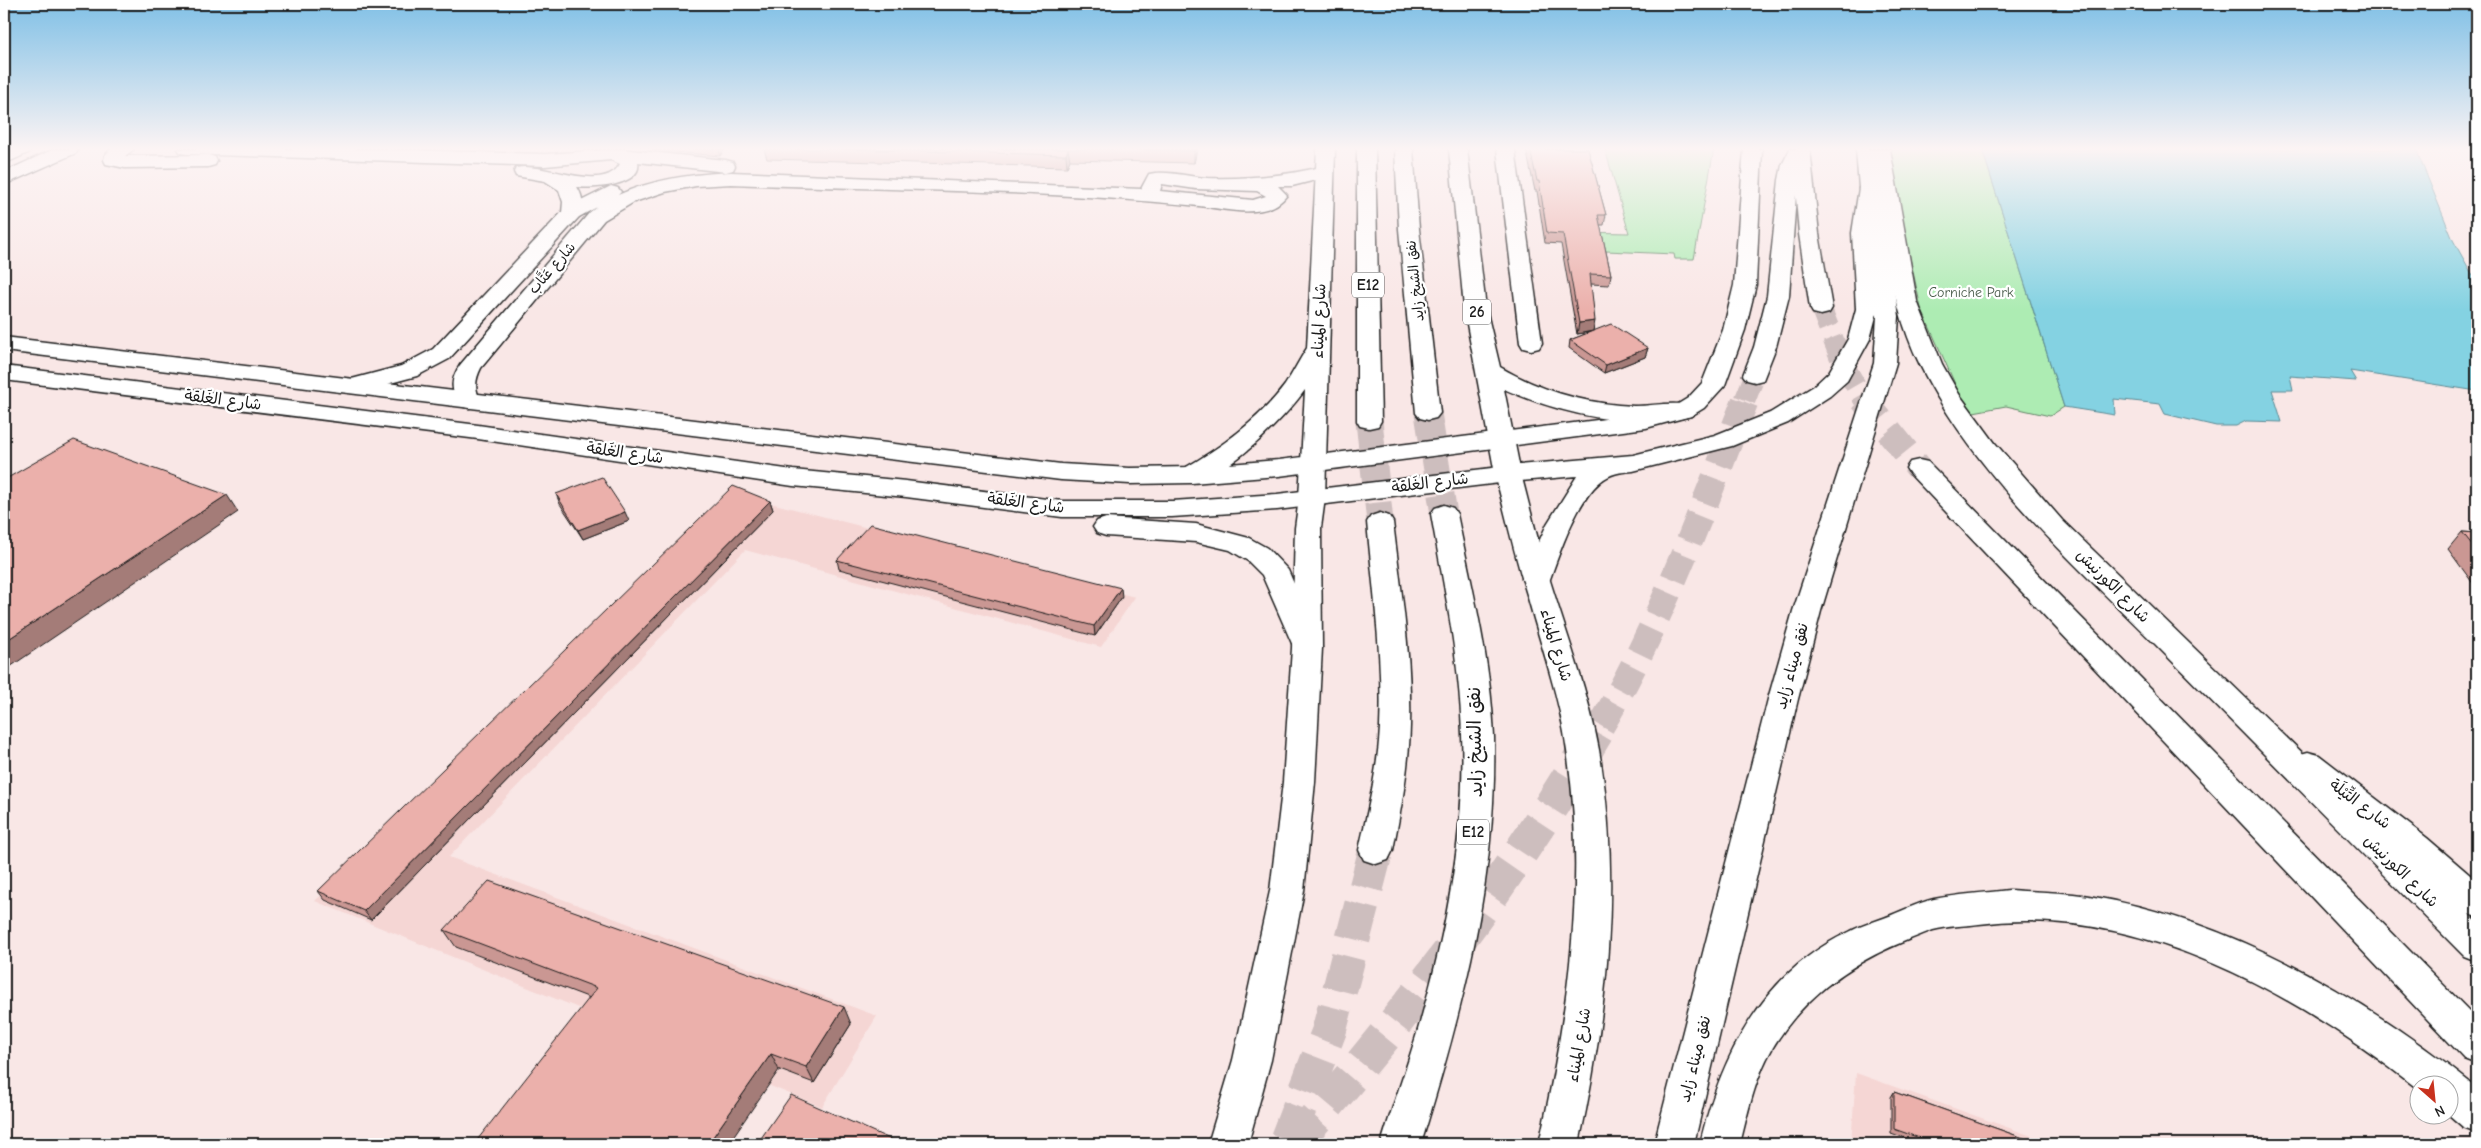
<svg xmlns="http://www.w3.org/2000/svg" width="2481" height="1148" font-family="'Comic Neue','Playpen Sans Arabic',sans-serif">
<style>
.built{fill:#f5d6d4}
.green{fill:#adecb3;stroke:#648468}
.water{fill:#84d2e2;stroke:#5a8993}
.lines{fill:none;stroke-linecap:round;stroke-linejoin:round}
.tertiary-tunnel-far1{stroke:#cdbebe;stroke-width:21;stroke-dasharray:21 11;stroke-linecap:butt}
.tertiary-tunnel{stroke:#cdbebe;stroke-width:27;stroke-dasharray:27 14;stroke-linecap:butt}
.motorway-tunnel-far2{stroke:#cdbebe;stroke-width:21;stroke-dasharray:21 11;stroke-linecap:butt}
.motorway-tunnel-far1{stroke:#cdbebe;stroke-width:27;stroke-dasharray:27 14;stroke-linecap:butt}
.motorway-tunnel{stroke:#cdbebe;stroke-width:35;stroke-dasharray:35 18;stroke-linecap:butt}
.minor-casing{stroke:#1c1c1c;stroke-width:3}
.tertiary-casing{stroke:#1c1c1c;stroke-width:3}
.secondary-casing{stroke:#1c1c1c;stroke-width:3}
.primary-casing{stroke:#1c1c1c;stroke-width:3}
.trunk-casing{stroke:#1c1c1c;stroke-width:3}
.motorway-casing{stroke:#1c1c1c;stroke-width:3}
.minor{fill:#fff;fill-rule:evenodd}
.tertiary{fill:#fff;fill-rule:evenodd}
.secondary{fill:#fff;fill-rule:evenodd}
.primary{fill:#fff;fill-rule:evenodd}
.trunk{fill:#fff;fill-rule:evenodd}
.motorway{fill:#fff;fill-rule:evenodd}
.wall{fill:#ca9793;stroke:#1c1c1c}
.shaded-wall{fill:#a47b78;stroke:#1c1c1c}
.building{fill:#ebb0ab;stroke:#1c1c1c}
.labels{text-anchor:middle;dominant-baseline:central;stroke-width:4.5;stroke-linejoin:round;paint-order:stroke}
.far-street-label{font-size:14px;fill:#1c1c1c;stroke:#fff}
.far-park-label{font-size:14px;fill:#485a49;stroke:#fff}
.shield{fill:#fff;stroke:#606060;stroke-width:1}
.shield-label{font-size:15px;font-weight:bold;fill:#1c1c1c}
.street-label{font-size:16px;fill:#1c1c1c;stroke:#fff}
.near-street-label{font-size:19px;fill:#1c1c1c;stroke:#fff}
</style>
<rect width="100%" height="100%" fill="#f9e7e6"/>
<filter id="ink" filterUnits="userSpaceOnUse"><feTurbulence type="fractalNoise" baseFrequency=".02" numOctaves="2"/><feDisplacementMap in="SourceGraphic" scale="10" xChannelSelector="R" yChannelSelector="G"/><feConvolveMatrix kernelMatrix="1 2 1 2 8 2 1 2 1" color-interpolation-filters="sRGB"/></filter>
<g filter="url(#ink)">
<!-- built -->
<path class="built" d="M732,493L1135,597L1101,647L745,550L449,857L877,1016L822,1107L315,901Z
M1856,1073L2054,1144H1851Z"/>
<!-- green -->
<path class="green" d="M1605,149H1714L1694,259H1675L1674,254L1583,250L1578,232L1629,233Z
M1886,149H1982L2064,407L2050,416L2006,406L1968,413L1921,308Z"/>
<!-- water -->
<path class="water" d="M1982,149H2416L2453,240L2473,276L2477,277V391L2350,371L2356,381L2290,376L2293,390H2272L2282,422L2246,421L2236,426H2216L2165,414L2160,404L2114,399L2115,415L2064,407Z"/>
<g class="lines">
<!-- tertiary-tunnel-far1 -->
<path class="tertiary-tunnel-far1" d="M1821,308L1842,362L1864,400"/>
<!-- tertiary-tunnel -->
<path class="tertiary-tunnel" d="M1863,399L1919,468"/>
<!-- motorway-tunnel-far2 -->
<path class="motorway-tunnel-far2" d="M1745,400L1755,375"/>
<!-- motorway-tunnel-far1 -->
<path class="motorway-tunnel-far1" d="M1428,413L1444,514
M1369,421L1380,522
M1601,726C1661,623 1702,509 1746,399"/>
<!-- motorway-tunnel -->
<path class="motorway-tunnel" d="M1287,1140L1329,1031L1376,850
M1293,1144C1409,1013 1513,875 1601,724"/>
<!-- minor casing -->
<g class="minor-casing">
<path id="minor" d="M111,149H134L125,156L208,155L215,157L217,161L215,165L208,167L125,168L106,164L104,160L105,155Z
M178,149H374L545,154L621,149L726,160L733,162L735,166L733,170L726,172L638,162C643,186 591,189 577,187C583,196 585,208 579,217H565L562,213L563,202L559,190L545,181L516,176L514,172L516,168C543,161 603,195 620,164L611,160L545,166L187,154L181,153Z
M1497,149H1515L1542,343L1539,348L1531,350L1523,348L1520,343Z
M2308,752L2319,755L2427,838L2477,881V917L2465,913L2404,858L2297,773L2292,764L2297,755Z"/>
</g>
<!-- tertiary casing -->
<g class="tertiary-casing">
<path id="tertiary" d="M1792,149H1810L1819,234L1832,308L1829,313L1821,315L1813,313L1810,308L1799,234Z
M1872,149H1890L1917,301L1942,364L1959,394L1995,443L2062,520L2477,922V961L2464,956C2361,852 2258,748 2155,644C2070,559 1974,474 1920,365C1887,299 1883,221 1872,149Z
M1325,166L1332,168L1334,172L1332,176L1292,186H1278L1287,195C1268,221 1226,209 1199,206C1044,190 887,190 731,184L696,186L665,192L634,202L604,220L481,368C475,380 474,389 481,401L477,406L469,408L461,406C450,391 450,380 460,365L590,212L597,207L579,217L449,359L417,376L360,391L352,393L344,391L340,386L344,381L401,366L433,349L565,209L611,186L618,188L621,192L618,195C653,179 693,174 731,172L1141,189L1149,174C1167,170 1189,177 1207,178C1247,179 1286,176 1325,166ZM1162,184L1196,189L1257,191L1266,196L1253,200L1160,191Z
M1919,460L1928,462L2477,1019V1063L2464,1058L1910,474L1906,468L1910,462Z
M1508,466L1517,468L1521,474C1531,512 1540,550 1552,587C1569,641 1589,695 1599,750C1622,881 1607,1015 1579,1144H1539C1568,1014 1587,884 1567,751C1560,699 1542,649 1528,598C1515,557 1506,516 1495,474L1499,468Z
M1312,490L1321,492L1325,498L1321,528L1322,648L1315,782L1304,891L1271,1060L1248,1144H1208L1233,1060L1270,891L1283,782L1292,648L1295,528L1299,498L1303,492Z"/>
</g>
<!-- secondary casing -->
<g class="secondary-casing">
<path id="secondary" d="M1744,149H1762L1756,285L1745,330L1725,385L1704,408L1691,416L1646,428L1279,476L1192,483L1130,484L1061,480L4,351V337L1061,464L1130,468L1192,467L1279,460L1645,414L1675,406L1688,398L1702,383L1723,330L1734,285Z
M1869,182L1876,184L1879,188L1872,233L1878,309L1870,339L1847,381L1830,396L1788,423L1732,446L1633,471C1621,472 1610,473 1600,482C1577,501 1560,551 1550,579L1546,586L1536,588L1526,586L1522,579L1547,524L1577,476L1508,482L1277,510L1172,517H1062L906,497L793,486L478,439L4,380V366L478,425L793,470L906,481L1062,501H1172L1277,494L1508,466L1633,455L1715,435L1770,413L1814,386L1829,372L1848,339L1856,309L1852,233L1859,188L1862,184Z
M1106,518L1196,524L1249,538L1267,548L1288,570L1322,648L1317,655L1307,659L1297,655L1262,575L1248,561L1230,550L1196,542L1106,536L1097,533L1093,527L1097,521Z"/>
</g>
<!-- primary casing -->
<g class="primary-casing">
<path id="primary" d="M7,149H31L28,153L4,164V151Z
M54,149H79L76,153L4,185V172Z
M1317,149H1335L1325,498L1321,504L1312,506L1303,504L1299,498L1305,390C1286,417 1217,489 1183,481L1179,475L1183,469C1222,447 1258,421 1285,385C1293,373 1299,360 1307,348Z
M1449,149H1467L1486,308L1500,367C1541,391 1586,404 1634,406C1653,406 1674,401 1691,406L1695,411L1691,416C1633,431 1558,413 1504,389L1521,474L1517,480L1508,482L1499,480L1495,474L1464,308Z"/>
</g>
<!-- trunk casing -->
<g class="trunk-casing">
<path id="trunk" d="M1856,149H1874L1879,188L1876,192H1862L1859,188Z"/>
</g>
<!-- motorway casing -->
<g class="motorway-casing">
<path id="motorway" d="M1357,149H1375L1381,421L1378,426L1369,428L1360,426L1357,421Z
M1395,149H1413L1419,229L1440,413L1436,418L1428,420L1420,418L1416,413L1399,229Z
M1790,149H1808L1800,165L1797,180L1789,296L1776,347L1763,380L1755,382L1747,380L1743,375L1754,347L1767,296L1779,180L1782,165Z
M1869,182L1876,184L1879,188L1899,316L1896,363L1821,611L1798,699L1694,1144H1654L1768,699L1793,611L1874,363L1877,316L1859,188L1862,184Z
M1444,505L1453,508L1457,514C1472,588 1491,661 1494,737C1498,877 1462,1012 1421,1144H1381C1392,1107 1406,1070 1417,1033C1445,938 1466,834 1462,735C1460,660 1444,588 1431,514L1435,508Z
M1380,513L1389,516L1393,522C1401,590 1412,658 1410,726C1409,768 1401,809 1393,850L1388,860L1376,864L1364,860L1359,850C1368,809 1378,769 1380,727C1383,658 1373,590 1367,522L1371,516Z
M2009,890C2035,892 2063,892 2089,896C2233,920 2365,998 2477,1088V1132L2463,1127L2448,1114V1086H2418V1089C2298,995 2138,903 1979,924C1964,926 1948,926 1933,930C1922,934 1910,939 1898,944C1847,965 1800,1001 1772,1049C1755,1078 1748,1112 1740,1144H1700C1720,1057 1764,971 1849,932C1860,926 1873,922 1884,918C1900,912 1917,903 1934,899C1959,894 1985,893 2009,890Z"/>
</g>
<!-- minor -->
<use href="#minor" class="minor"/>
<!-- tertiary -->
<use href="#tertiary" class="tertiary"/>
<!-- secondary -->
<use href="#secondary" class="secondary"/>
<!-- primary -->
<use href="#primary" class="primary"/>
<!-- trunk -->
<use href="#trunk" class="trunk"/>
<!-- motorway -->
<use href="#motorway" class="motorway"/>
</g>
<!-- wall -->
<path class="wall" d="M652,149H725L720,156L652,150Z
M764,149H1197L1194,163L1070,160L1067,167L767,159Z
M1526,149H1588L1606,215L1604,225H1600L1611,275L1609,285L1591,284L1593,331L1648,348L1645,357L1604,373L1569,348L1570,340L1591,332L1577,334L1561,244L1545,243L1537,191H1535Z
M556,494L629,521L583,539L560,504Z
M770,501L773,510L371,920L325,900L318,891Z
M2462,532L2477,533V589L2448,549Z
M837,560L1122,597L1095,636L839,569Z
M444,930L851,1024L814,1083L456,947Z
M1894,1092L2040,1144H1922L1891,1133V1097Z"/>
<!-- shaded-wall -->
<path class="shaded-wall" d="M719,149H725L720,156Z
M1068,149L1070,160L1067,167L1066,155Z
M1194,149H1197L1194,163Z
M1595,321L1593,331L1577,334L1579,323Z
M1648,348L1645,357L1604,373L1606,365Z
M227,495L238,512L4,671V642Z
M770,501L773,510L371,920L364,911Z
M625,512L629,521L583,539L578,530Z
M1121,588L1122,597L1095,636L1094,626Z
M844,1007L851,1024L814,1083L806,1067Z
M771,1054L779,1070L728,1144H708Z"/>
<!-- building -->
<path class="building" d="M844,149H1068L1066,155Z
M1110,149H1194V151Z
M1530,149H1588L1606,215H1598L1611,275L1590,274L1595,321L1579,323L1563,234L1547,233L1539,181H1537Z
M1611,324L1648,348L1606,365L1570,340Z
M74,440L227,495L4,642V480Z
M602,477L625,512L578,530L556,494Z
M733,486L770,501L364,911L318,891Z
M870,524L1121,588L1094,626L837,560Z
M2462,532L2477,533V551Z
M489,881L844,1007L806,1067L771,1054L708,1144H474L597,988L444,930Z
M1894,1092L2040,1144H1931V1142L1894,1129Z
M791,1095L901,1144H757Z"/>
</g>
<!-- sky -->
<linearGradient id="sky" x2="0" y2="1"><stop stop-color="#80c0e6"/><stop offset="0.48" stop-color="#fcf4f4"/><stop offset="1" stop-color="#fcf4f4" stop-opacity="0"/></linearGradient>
<rect width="2481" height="310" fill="url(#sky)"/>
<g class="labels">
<!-- far-street labels -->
<g class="far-street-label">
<text transform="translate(552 268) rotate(-49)">شارع عَتَّاب</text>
<text transform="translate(1415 281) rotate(-96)">نفق الشيخ زايد</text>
</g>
<!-- far-park labels -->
<g class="far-park-label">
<text x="1971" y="292">Corniche Park</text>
</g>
<!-- shield labels -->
<g class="shield">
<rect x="1352" y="272.5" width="32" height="25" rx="4"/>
<rect x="1463" y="299.5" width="28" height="25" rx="4"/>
<rect x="1457" y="819.5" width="32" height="25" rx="4"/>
</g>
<g class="shield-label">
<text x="1368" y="285">E12</text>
<text x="1477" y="312">26</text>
<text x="1473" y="832">E12</text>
</g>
<!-- street labels -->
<g class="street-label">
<text transform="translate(1319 321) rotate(-88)">شارع الميناء</text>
<text transform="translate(223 400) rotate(7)">شارع الغَلقة</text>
<text transform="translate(625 453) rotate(8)">شارع الغَلقة</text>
<text transform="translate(1430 483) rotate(-7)">شارع الغَلقة</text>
<text transform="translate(1026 503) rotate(7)">شارع الغَلقة</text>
<text transform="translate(2113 586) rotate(45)">شارع الكورنيش</text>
<text transform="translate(1556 645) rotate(73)">شارع الميناء</text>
<text transform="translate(1792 666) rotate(-75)">نفق ميناء زايد</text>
<text transform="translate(2360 804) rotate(37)">شارع التِّيْلَة</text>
<text transform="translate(2401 871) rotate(44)">شارع الكورنيش</text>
<text transform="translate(1579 1045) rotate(-80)">شارع الميناء</text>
<text transform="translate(1695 1059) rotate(-76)">نفق ميناء زايد</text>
</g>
<!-- near-street labels -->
<g class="near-street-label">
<text transform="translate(1475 742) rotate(-91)">نفق الشيخ زايد</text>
</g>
</g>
<!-- margin -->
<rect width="2481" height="1148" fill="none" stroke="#fff" stroke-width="20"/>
<rect x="10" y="10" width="2461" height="1128" fill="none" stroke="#1c1c1c" stroke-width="2" filter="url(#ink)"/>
<!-- north arrow -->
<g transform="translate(2434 1100) rotate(153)"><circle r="24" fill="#ffffff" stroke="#a4a4a4"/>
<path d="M0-4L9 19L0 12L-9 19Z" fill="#c8321e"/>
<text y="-8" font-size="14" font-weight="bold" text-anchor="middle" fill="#1c1c1c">N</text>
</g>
</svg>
